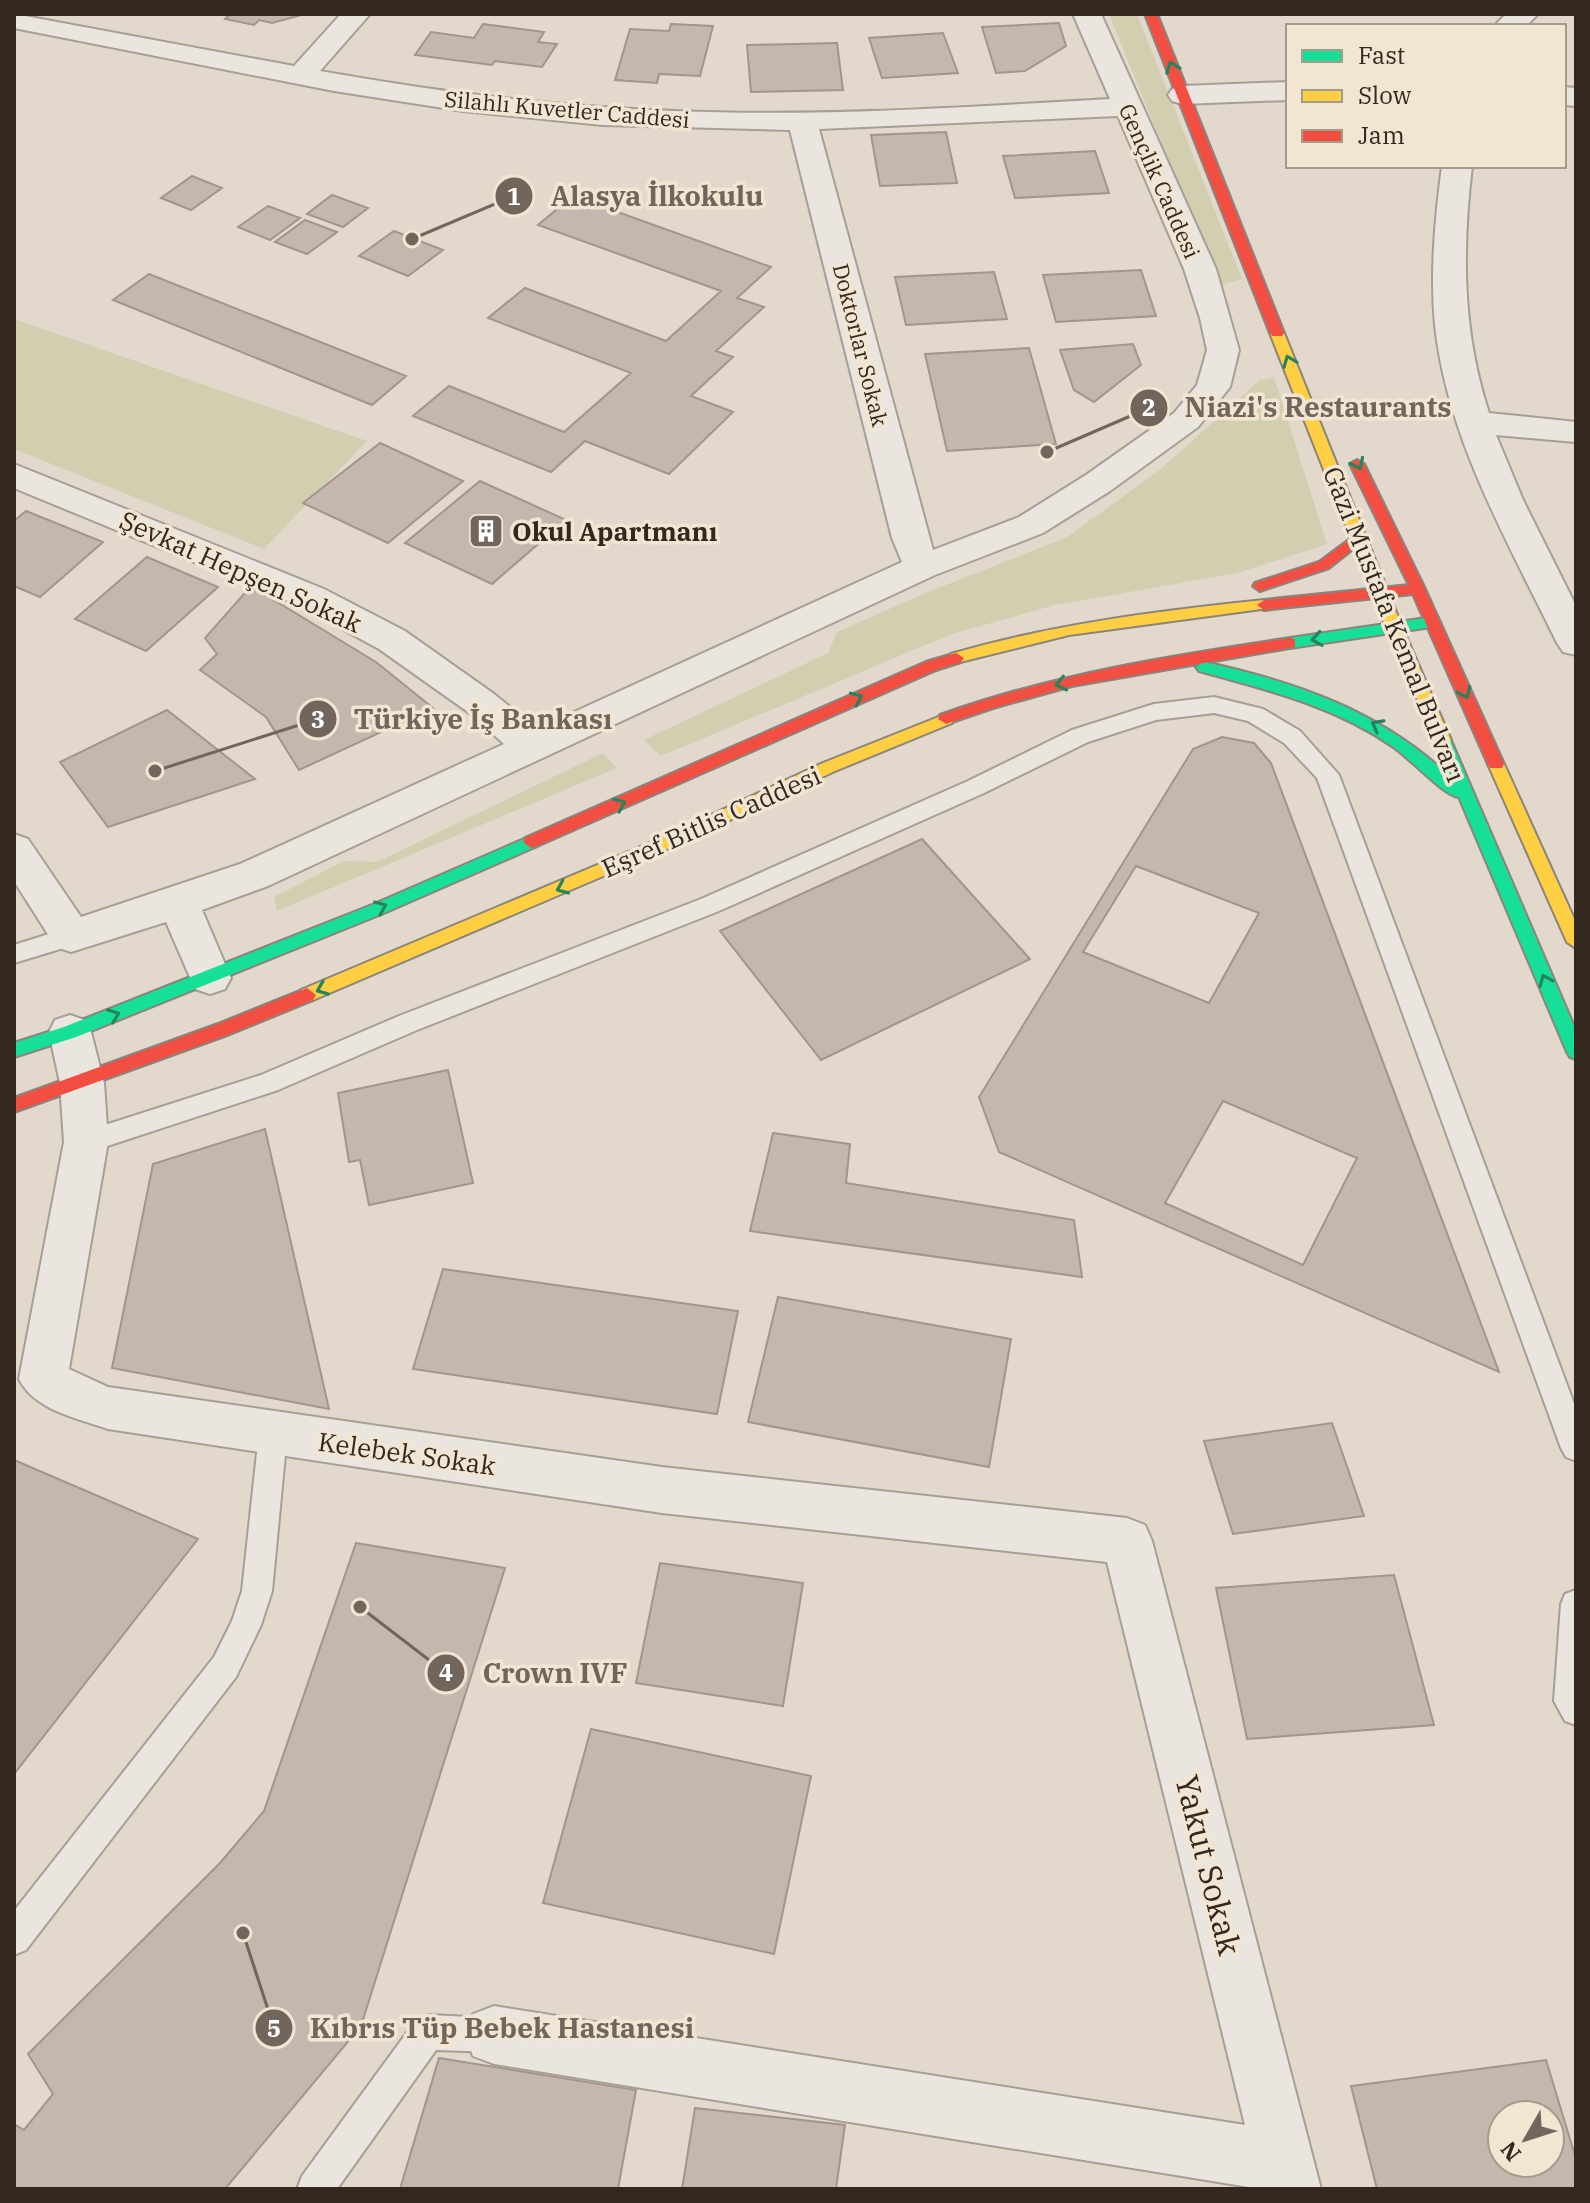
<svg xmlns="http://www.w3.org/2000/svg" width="1590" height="2203" font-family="'IBM Plex Serif',serif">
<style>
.green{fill:#d2cfb0}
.building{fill:#c5b7ad;stroke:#a1958c;stroke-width:2;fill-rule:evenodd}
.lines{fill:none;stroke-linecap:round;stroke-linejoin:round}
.lane-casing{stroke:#a79f96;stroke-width:4}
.street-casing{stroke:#a79f96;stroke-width:4}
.fast-casing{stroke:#8c847c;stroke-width:4}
.slow-casing{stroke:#8c847c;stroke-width:4}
.jam-casing{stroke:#8c847c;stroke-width:4}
.lane{fill:#eae5de;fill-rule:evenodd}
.street{fill:#eae5de;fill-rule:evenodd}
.fast{fill:#16e098;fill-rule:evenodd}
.slow{fill:#ffcf43;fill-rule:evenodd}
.jam{fill:#f24e42;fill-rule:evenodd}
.oneway{stroke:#25845c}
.labels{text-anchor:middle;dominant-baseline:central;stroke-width:7;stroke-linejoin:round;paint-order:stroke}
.far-street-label{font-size:22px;fill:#34271f;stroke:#f2e6d3}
.poi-label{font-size:26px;font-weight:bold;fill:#34271f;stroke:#f2e6d3;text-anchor:start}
.street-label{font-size:26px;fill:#34271f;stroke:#f2e6d3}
.near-street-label{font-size:32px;fill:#34271f;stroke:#f2e6d3}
.leader{fill:none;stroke:#71655c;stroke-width:3}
.callout-dot{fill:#71655c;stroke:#f2e6d3;stroke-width:3}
.mark-label{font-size:24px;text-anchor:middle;font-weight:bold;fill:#fff}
.callout-label{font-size:28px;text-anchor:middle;font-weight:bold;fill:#71655c;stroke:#f2e6d3;stroke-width:7;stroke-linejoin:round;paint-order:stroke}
</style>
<rect width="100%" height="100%" fill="#e2d9cc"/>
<!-- green -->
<path class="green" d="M1109,14H1137L1242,279L1219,286Z
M14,319L367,441L264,549L14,449Z
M1274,377L1327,544L1238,573L1055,605L952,634L661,756L644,740L828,653L837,632L928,592L1067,537L1161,469L1260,380Z
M603,753L617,768L277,911L274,897L344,861L377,862Z"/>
<!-- building -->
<path class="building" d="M230,14H305L272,23L259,20L254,25L225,19Z
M1059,23L1066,46L1025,71L996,73L982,27Z
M483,24L544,32L538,42L557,44L542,67L495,61L492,65L415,55L431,32L474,38Z
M671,24L713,26L700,76L659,74L657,83L615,80L630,29L669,31Z
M943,33L958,73L882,78L869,38Z
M837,43L843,90L751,92L747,45Z
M946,132L957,183L880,186L871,135Z
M1095,151L1109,193L1015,198L1003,156Z
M192,176L222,188L191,210L161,198Z
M332,195L368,208L343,227L307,214Z
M573,196L771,267L737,298L764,307L716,351L733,357L691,396L733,412L669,474L585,441L551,472L413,416L449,386L564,432L631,373L488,318L525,288L666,341L721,291L538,225Z
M268,206L300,218L270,240L238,227Z
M305,220L337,232L307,254L275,242Z
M394,231L443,250L408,276L359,256Z
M1141,270L1156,316L1056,322L1043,275Z
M994,272L1007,319L906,325L895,277Z
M149,274L406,376L372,405L113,300Z
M1133,344L1141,365L1094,402L1074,390L1060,350Z
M1029,348L1056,444L947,451L925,354Z
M380,443L463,481L388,543L303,503Z
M480,481L566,520L492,584L405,543Z
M26,511L103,542L40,597L14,586V521Z
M147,557L218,587L146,651L75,619Z
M251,586L376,662L433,708L299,770L266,717L200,670L217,654L205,638Z
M167,710L255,779L108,827L60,762Z
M1222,737L1254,743L1271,763L1499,1372L999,1152L979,1097L1193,749Z
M922,839L1030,959L821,1060L720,931Z
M1136,866L1259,913L1209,1003L1083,952Z
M448,1070L473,1183L369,1205L360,1160L349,1162L338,1093Z
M1223,1101L1357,1158L1303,1265L1165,1203Z
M265,1129L329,1409L112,1368L153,1164Z
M773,1133L850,1144L846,1183L1074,1220L1082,1277L750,1231Z
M443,1269L738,1311L717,1414L413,1369Z
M778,1297L1011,1339L989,1467L748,1422Z
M1332,1423L1364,1516L1233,1534L1204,1441Z
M14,1460L198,1539L14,1774Z
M356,1543L505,1568L361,2026L225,2189H14V2124L24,2130L53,2094L28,2054L220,1863L264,1811Z
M660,1563L803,1583L783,1706L636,1683Z
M1394,1575L1434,1725L1247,1739L1216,1588Z
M591,1729L811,1776L774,1954L543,1903Z
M439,2058L636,2090L618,2189H400Z
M1546,2060L1576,2159V2189H1377L1351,2086ZM1502,2115H1550V2163H1502Z
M695,2108L845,2125L836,2189H682Z"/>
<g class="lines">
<!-- lane casing -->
<g class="lane-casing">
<path id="lane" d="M1214,697L1263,709L1300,731L1339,775L1576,1409V1461L1566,1457L1561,1448L1317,778L1284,743L1248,721L1214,713L1156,720L1088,742L984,793L719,911L417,1030L278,1090L86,1153L77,1150L73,1142L77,1134L261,1075L399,1016L701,899L968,781L1072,730L1154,704Z
M71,927L80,929L83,936L80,943L14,963V945Z
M273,1421L283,1425L287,1434L272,1591L261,1625L236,1677L26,1950L14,1955V1911L214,1657L232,1621L242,1591L259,1434L263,1425Z
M1576,1590V1725L1565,1721L1554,1701L1561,1604L1565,1594Z
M428,2015L494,2018L506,2023L511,2035L506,2047L494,2052L436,2050L337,2189H297L302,2176L416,2020Z"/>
</g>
<!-- street casing -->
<g class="street-casing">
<path id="street" d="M14,14L294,66L341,14H370L320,71C437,92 556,107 675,111C820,117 965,107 1110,99L1073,14H1101L1216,269L1239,350L1230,387L1198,427L1110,491L1043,533L935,575L268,886L202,910L231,978L225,989L210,994L195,989L166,922L71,952L56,947L14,881V834L28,839L81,917L240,864L504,744L468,712L379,649L298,605L14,488V464L324,589L405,631L494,694L537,729L902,562L892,538L790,130L602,125L463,111L334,91L14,28ZM1118,116L1184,269L1200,318L1207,350L1197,385L1174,413L1086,475L1019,517L933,550L819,129Z
M1506,14H1538L1526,26H1494Z
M1288,82V100L1182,104L1172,101L1168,95L1172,89L1182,86Z
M1564,87L1576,88V106L1564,105Z
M1442,166H1472C1462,251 1462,331 1489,413L1576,422V442L1496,435L1523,500L1576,606V655L1563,652L1557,643C1508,542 1447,438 1435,325C1430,272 1435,219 1442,166Z
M70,1015L85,1020L91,1032L104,1083L108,1142L69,1369L108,1387L662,1467L1127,1518L1145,1525L1152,1541L1321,2189H1261L494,2064L473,2056L465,2035L473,2014L494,2006L1245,2125L1107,1562L662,1513L108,1429C77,1418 34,1410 19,1379L64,1142L60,1083L49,1032L55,1020Z"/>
</g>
<!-- fast casing -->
<g class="fast-casing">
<path id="fast" d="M1433,617L1438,618V626L1290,648L1282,643L1290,638Z
M1204,662C1296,682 1381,711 1451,778L1435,740L1437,736H1449L1576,1031V1059L1570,1057L1567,1052L1459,797C1445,797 1408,756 1392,746C1332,705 1267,690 1199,671L1196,667Z
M531,836L539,842L537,846L384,913L76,1037L14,1057V1043L64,1027L372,905Z"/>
</g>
<!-- slow casing -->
<g class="slow-casing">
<path id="slow" d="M1277,329L1284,333L1402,627L1451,740L1449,744H1437L1435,740L1386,627L1270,333Z
M1264,600L1269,602V608L1069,635L956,663L948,658L951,654C1053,624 1158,611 1264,600Z
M946,714L952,715L954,719L952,723L835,771L678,844L313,1000L307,1002L298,995L301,990L666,836L823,763Z
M1496,758L1504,764L1576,923V948L1567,942L1488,764Z"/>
</g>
<!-- jam casing -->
<g class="jam-casing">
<path id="jam" d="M1145,14H1157L1284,333L1282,336H1272L1270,333Z
M1357,460L1364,464L1425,589L1504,764L1502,768H1490L1488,764L1413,594L1264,610L1257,605L1264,600L1409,585L1350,464Z
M1358,533L1365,538L1363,541L1329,568L1260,591L1253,586L1255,583L1319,562Z
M1290,638L1295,639V647L1072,686L993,708L946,724L938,719L940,715C1054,674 1171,656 1290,638Z
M956,653L964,658L961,662L936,670L537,846L531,848L523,842L525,838L926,662Z
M307,988L316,995L313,1000L230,1034L14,1112V1098L218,1024Z"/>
</g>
<!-- lane -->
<use href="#lane" class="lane"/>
<!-- street -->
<use href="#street" class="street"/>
<!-- fast -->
<use href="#fast" class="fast"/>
<!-- slow -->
<use href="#slow" class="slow"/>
<!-- jam -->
<use href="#jam" class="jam"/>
</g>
<!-- one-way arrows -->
<defs><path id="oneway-chevron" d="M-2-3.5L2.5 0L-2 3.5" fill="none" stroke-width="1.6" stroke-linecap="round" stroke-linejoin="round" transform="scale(2)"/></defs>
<g class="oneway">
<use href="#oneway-chevron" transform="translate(1172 67) rotate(-111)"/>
<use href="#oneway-chevron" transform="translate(1289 361) rotate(-112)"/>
<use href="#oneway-chevron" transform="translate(1358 464) rotate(64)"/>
<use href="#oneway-chevron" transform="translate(1317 639) rotate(171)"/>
<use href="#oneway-chevron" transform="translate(1061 684) rotate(167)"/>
<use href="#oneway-chevron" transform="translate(1465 693) rotate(66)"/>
<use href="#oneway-chevron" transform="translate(857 698) rotate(-24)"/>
<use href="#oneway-chevron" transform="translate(1377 725) rotate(-151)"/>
<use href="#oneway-chevron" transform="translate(620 804) rotate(-23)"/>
<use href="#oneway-chevron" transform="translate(562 888) rotate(157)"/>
<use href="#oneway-chevron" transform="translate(381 907) rotate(-23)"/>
<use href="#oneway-chevron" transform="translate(1545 980) rotate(-113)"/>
<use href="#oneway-chevron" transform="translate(322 989) rotate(158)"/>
<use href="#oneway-chevron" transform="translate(114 1015) rotate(-21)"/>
</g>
<!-- icons -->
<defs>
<g id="building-square" transform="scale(1.8)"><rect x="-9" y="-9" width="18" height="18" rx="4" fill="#71655c" stroke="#f2e6d3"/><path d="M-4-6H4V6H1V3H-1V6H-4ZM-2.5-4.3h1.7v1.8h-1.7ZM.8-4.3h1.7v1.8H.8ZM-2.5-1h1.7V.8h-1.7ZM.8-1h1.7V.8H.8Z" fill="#fff"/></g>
</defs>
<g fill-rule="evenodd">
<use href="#building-square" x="486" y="531"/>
</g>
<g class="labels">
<!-- far-street labels -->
<g class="far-street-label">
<text transform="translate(567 109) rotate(5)">Silahlı Kuvetler Caddesi</text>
<text transform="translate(1160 181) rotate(66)">Gençlik Caddesi</text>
<text transform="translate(861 345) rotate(76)">Doktorlar Sokak</text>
</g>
<!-- poi labels -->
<g class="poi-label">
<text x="512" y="531">Okul Apartmanı</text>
</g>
<!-- street labels -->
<g class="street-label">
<text transform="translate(241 571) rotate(24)">Şevkat Hepşen Sokak</text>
<text transform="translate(1395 624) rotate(68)">Gazi Mustafa Kemal Bulvarı</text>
<text transform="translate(711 821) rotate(-24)">Eşref Bitlis Caddesi</text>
<text transform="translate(407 1453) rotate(8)">Kelebek Sokak</text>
</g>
<!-- near-street labels -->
<g class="near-street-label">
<text transform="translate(1209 1865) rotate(76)">Yakut Sokak</text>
</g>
</g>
<!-- callouts -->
<path class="leader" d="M412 239L514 196M1047 452L1149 408M155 771L318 719M360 1607L446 1673M243 1933L274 2028"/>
<g class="callout-dot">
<circle cx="412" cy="239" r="8"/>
<circle cx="1047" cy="452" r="8"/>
<circle cx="155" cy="771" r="8"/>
<circle cx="360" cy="1607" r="8"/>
<circle cx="243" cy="1933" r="8"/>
<circle cx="514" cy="196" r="20"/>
<circle cx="1149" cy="408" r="20"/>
<circle cx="318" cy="719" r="20"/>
<circle cx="446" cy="1673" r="20"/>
<circle cx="274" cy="2028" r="20"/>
</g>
<g class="mark-label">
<text x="514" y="205">1</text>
<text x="1149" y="416">2</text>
<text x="318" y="728">3</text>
<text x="446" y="1681">4</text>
<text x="274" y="2037">5</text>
</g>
<g class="callout-label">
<text x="657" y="206">Alasya İlkokulu</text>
<text x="1318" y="417">Niazi's Restaurants</text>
<text x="483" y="729">Türkiye İş Bankası</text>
<text x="555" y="1683">Crown IVF</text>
<text x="502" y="2038">Kıbrıs Tüp Bebek Hastanesi</text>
</g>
<!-- border -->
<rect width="1590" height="2203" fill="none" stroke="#34271f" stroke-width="32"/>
<!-- legend -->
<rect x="1286" y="24" width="280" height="144" fill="#f2e6d3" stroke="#a69a8b" stroke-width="2"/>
<rect x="1302" y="50" width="40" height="12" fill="#16e098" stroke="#a69a8b" stroke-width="2"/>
<text x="1358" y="64" font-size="24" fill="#34271f">Fast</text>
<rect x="1302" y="90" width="40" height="12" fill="#ffcf43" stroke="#a69a8b" stroke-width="2"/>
<text x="1358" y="104" font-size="24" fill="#34271f">Slow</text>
<rect x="1302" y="130" width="40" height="12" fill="#f24e42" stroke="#a69a8b" stroke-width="2"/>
<text x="1358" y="144" font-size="24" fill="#34271f">Jam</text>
<!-- north arrow -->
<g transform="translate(1526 2139) rotate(231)"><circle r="38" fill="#f2e6d3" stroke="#a69a8b" stroke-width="2"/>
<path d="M0-6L14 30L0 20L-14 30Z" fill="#71655c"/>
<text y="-12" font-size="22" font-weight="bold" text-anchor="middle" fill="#34271f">N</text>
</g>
</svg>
